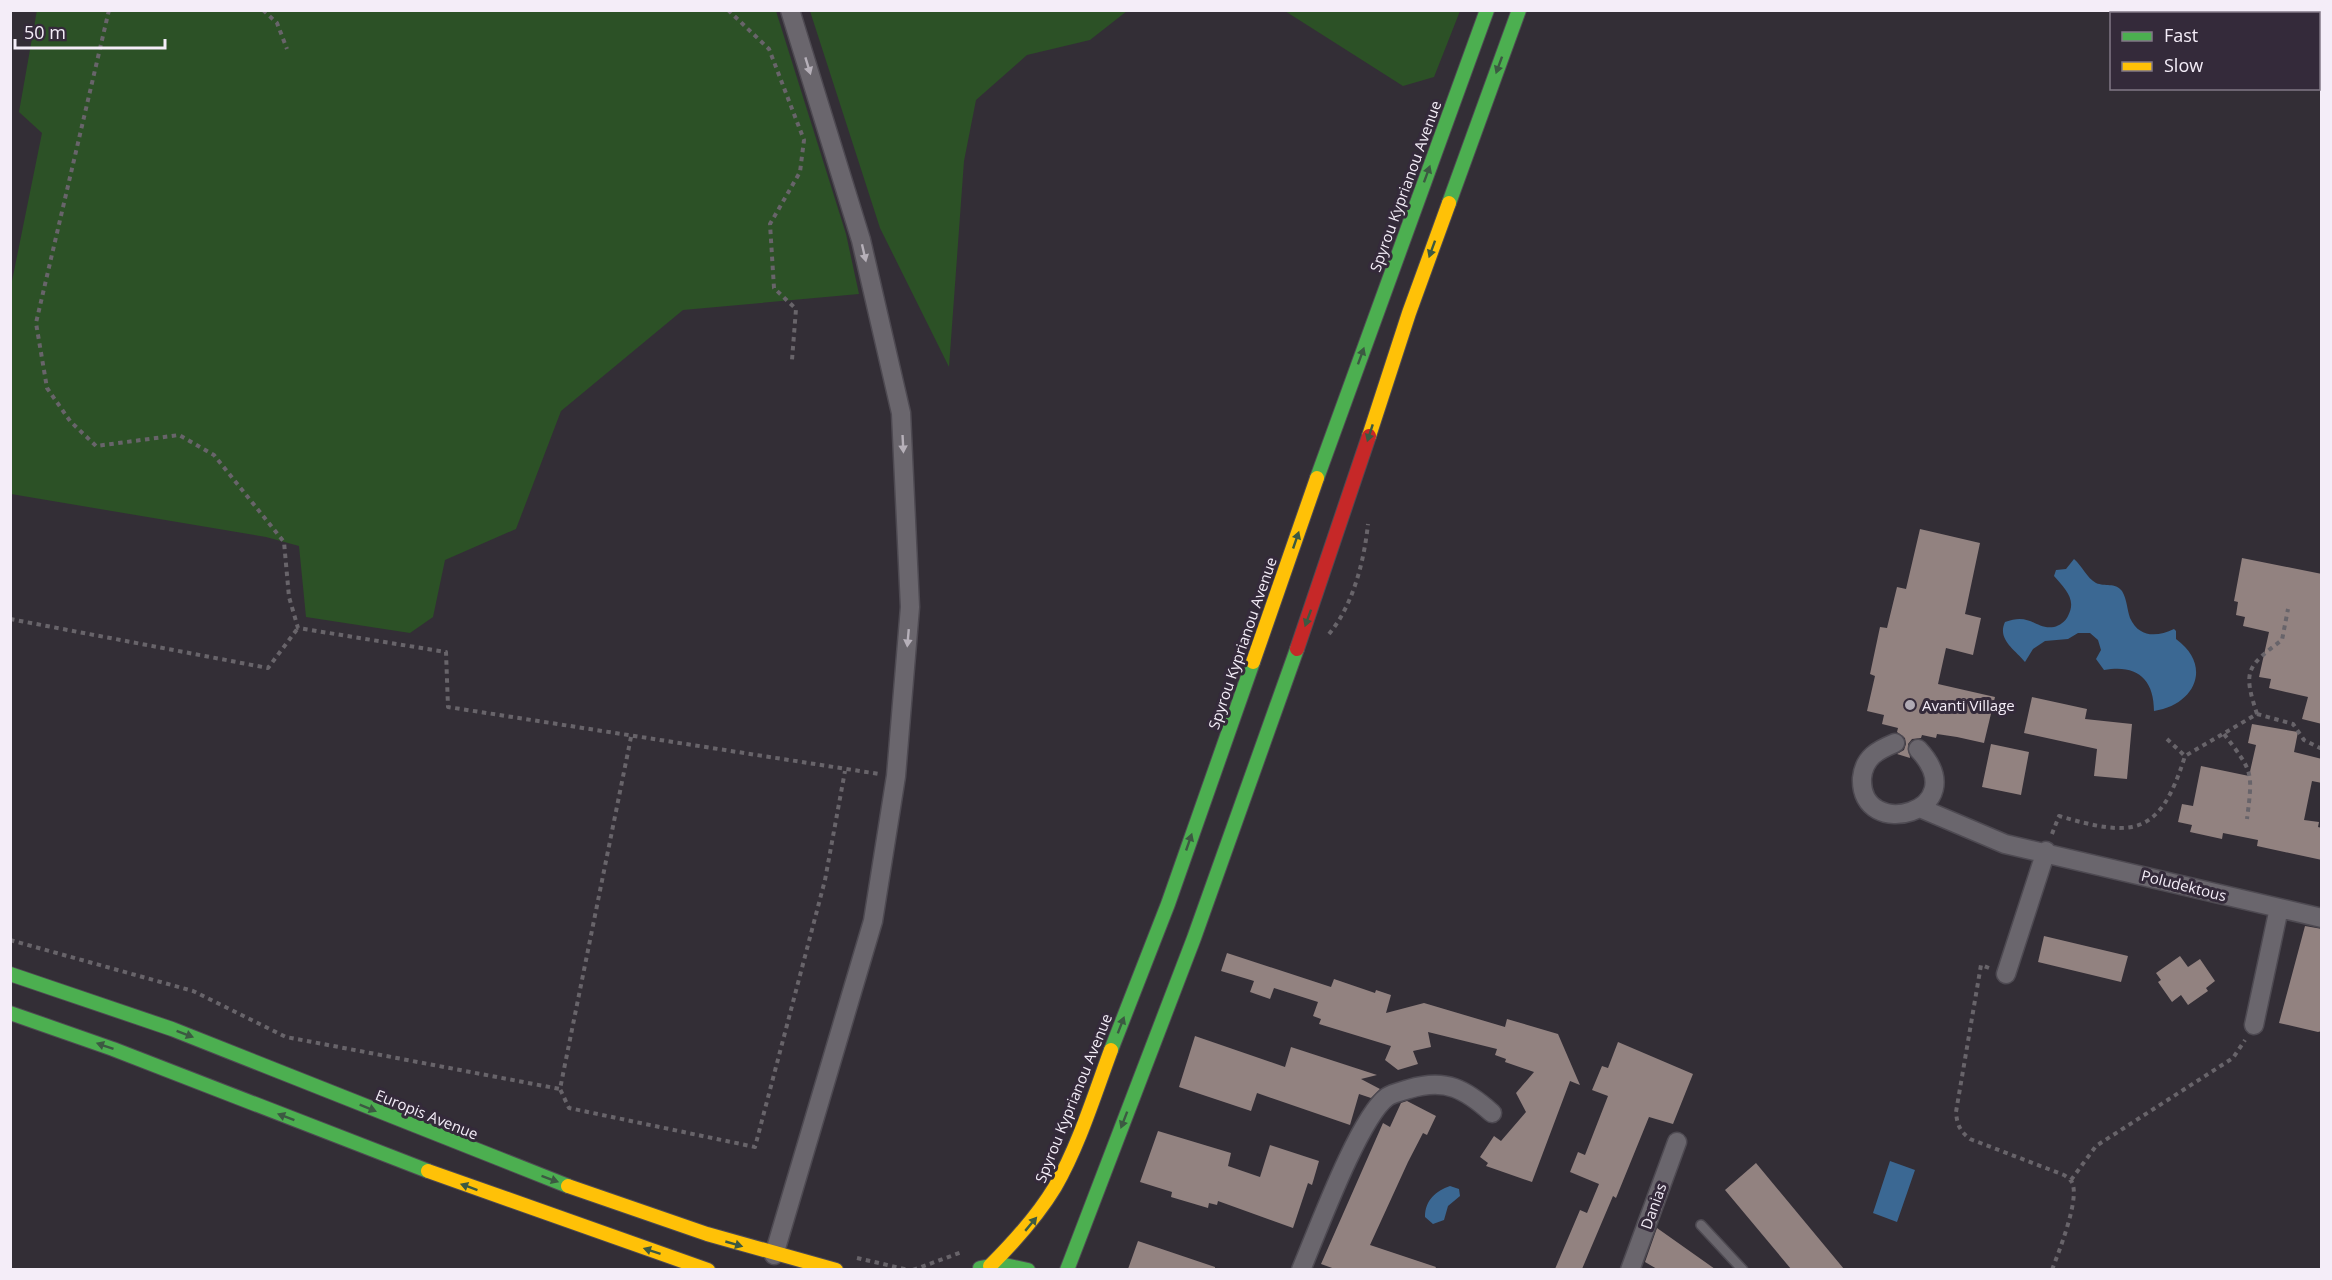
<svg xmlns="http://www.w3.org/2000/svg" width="2332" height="1280" font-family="'Open Sans',sans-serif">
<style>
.green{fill:#2c5126}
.water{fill:#3b6893}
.building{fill:#928280}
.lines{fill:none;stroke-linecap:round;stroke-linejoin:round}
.lane-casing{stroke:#4e4a52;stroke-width:12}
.street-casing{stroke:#4e4a52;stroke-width:21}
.fast-casing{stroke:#4e4a52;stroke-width:16}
.slow-casing{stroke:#4e4a52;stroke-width:16}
.jam-casing{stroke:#4e4a52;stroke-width:16}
.path{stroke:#68646a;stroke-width:4;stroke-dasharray:4.5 4.5;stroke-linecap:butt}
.lane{stroke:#6a666d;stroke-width:9}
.street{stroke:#6a666d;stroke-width:18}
.fast{stroke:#4caf50;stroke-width:14}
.slow{stroke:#ffc107;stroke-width:14}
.jam{stroke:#c62828;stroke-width:14}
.oneway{fill:#3c5942}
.oneway2{fill:#b6b0b9}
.poi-dot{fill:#b0aab4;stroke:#342a3a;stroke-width:2}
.labels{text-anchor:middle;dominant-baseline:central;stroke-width:6;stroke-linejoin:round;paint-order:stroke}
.street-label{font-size:15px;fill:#f4edf8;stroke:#342a3a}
.poi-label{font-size:15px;fill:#f4edf8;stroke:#342a3a;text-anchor:start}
</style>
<rect width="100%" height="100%" fill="#332e36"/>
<!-- green -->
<path class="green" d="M37,10L776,11L846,234L859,294L683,310L561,411L516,529L445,560L433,617L410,633L306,617L299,546L266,537L11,494V286L42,133L19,112Z
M810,11H1127L1090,40L1027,55L976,100L964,161L949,367L880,228Z
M1285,11L1460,10V11L1434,77L1403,86Z"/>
<!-- water -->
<path class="water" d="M2074,559C2082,566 2087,578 2096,583C2105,587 2115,582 2122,591C2127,599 2127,610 2130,618C2139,638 2157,637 2174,629L2176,631V639C2213,666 2195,705 2154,711C2154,678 2136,664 2104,670L2096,659L2101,650L2098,640L2090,633H2078L2068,639L2045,641L2033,649L2025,662C2014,649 1997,639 2005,622C2031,612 2035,630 2054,627C2059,626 2066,621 2068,616C2077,599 2065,589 2054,576L2056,570L2066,569Z
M1890,1161L1915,1170L1897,1222L1873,1213Z
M1450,1186L1459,1189L1460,1196L1448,1206L1444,1220L1433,1224L1425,1217C1425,1200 1436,1191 1450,1186Z"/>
<!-- building -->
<path class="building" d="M1920,529L1980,543L1965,614L1981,618L1973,655L1946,648L1938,684L1995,697L1984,743L1957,737L1937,734L1936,738L1922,735L1921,738L1912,739L1908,744L1910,758L1897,754L1904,750L1906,744L1905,738L1897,732L1898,728L1882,724L1884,715L1867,711L1875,676L1870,674L1880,627L1887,628L1897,587L1906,589Z
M2242,558L2322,574V724L2302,719L2308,697L2269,688L2271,679L2259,677L2269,632L2243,626L2245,617L2236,615L2238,602L2234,601Z
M2032,697L2087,709L2085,719L2132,724L2127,779L2094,776L2097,749L2024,733Z
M2252,724L2298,732L2294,752L2322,759V783L2312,781L2304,820L2319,822L2318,827L2322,828V860L2257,846L2258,840L2223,833L2222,839L2190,832L2192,825L2178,822L2182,804L2193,806L2201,766L2249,776L2256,745L2248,743Z
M1991,744L2029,752L2021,795L1982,787Z
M2305,926L2322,929V1031L2318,1032L2279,1023Z
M2044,936L2128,956L2121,982L2038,962Z
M1227,953L1331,987L1334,979L1375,993L1376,990L1391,995L1386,1013L1424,1003L1505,1027L1507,1019L1558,1034L1580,1085L1570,1081L1532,1182L1486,1166L1488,1163L1480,1157L1494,1136L1501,1141L1526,1112L1516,1093L1534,1072L1505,1062L1506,1059L1495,1055L1497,1049L1428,1032L1431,1047L1413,1051L1418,1064L1398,1070L1385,1060L1391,1046L1319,1024L1321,1019L1313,1016L1318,1002L1274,988L1270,999L1250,992L1254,981L1221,971Z
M2180,956L2188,967L2200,959L2215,981L2206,988L2208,991L2188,1005L2181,995L2172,1002L2158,982L2161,980L2156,973Z
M1195,1036L1285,1067L1291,1047L1377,1075L1361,1079L1380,1089L1371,1098L1359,1094L1350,1125L1257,1093L1251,1111L1179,1087Z
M1618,1042L1693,1074L1673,1124L1649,1117L1616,1198L1613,1196L1582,1269H1555L1580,1210L1587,1213L1599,1184L1570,1172L1578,1152L1585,1155L1608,1096L1592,1090L1602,1066L1608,1068Z
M1407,1101L1436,1116L1427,1135L1423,1133L1408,1162L1370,1245L1436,1267L1435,1269H1335L1321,1264L1383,1123L1390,1127L1401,1103Z
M1158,1131L1231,1153L1228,1166L1260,1177L1270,1145L1319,1161L1312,1185L1308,1183L1293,1228L1218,1201L1217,1205L1209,1203L1208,1208L1171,1197L1172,1192L1140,1182Z
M1756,1163L1844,1269H1791L1725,1190Z
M1657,1228L1715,1269H1657L1645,1262Z
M1138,1241L1215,1267V1269H1128Z"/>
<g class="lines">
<!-- lane casing -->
<g class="lane-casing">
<path id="lane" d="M1701,1225L1743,1270"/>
</g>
<!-- street casing -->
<g class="street-casing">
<path id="street" d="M1895,743C1878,750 1864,757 1862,778C1859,843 1977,812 1918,749
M1920,808L2005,844L2322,918
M2006,974L2046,851
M2254,1025L2279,908
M774,1255L873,921L896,776L910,607L901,413L861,240L790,10
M1301,1270C1317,1232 1359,1118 1387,1097C1393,1093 1403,1091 1409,1089C1446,1078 1465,1089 1492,1113
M1630,1270L1677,1142"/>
</g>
<!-- fast casing -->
<g class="fast-casing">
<path id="fast" d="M1449,203L1519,10
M1317,478L1487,10
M10,974L172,1029L568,1186
M10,1013L113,1049L428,1171
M1111,1050L1168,904L1253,662
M980,1268L1000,1264L1028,1270
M1067,1270L1194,938L1297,649"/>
</g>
<!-- slow casing -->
<g class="slow-casing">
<path id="slow" d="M1369,436L1409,313L1449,203
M1253,662L1317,478
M428,1171L708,1270
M568,1186L707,1234L836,1270
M990,1266C1014,1242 1037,1217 1055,1187C1079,1145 1094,1096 1111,1050"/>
</g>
<!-- jam casing -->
<g class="jam-casing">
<path id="jam" d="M1297,649L1369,436"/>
</g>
<!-- path -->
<path class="path" d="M109,10L36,323L47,388L70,421L96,446L179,435L214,455L284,542L289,597L298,628L446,652L448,707L879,774
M263,10L277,23L287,49
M728,10L769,49L804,140L800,172L770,224L774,288L796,309L792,360
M10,619L268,668L298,628
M1329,634C1353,605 1364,562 1368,524
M2257,714C2243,671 2246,667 2282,640L2288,609
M2224,734C2253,772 2253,771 2247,819
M631,737L560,1089L569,1108L755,1147L825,880L845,771
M2167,739L2185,756L2257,714L2293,724L2304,740L2322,749
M2052,834L2059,816C2134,838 2160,836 2185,756
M10,940L193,991L286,1037L560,1089
M1989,968L1981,965L1956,1112C1957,1125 1960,1131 1970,1139L2064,1175C2068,1178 2072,1180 2073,1185C2078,1204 2059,1251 2052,1270
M2071,1180L2096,1146L2233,1058L2245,1040
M857,1258L909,1270
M913,1270L962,1252"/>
<!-- lane -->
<use href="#lane" class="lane"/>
<!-- street -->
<use href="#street" class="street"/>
<!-- fast -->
<use href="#fast" class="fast"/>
<!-- slow -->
<use href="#slow" class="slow"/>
<!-- jam -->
<use href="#jam" class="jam"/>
</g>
<!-- one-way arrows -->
<defs><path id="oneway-solid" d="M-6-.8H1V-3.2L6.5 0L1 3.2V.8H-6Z" transform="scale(1.5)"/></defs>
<g class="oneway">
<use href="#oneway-solid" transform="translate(1499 65) rotate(110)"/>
<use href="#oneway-solid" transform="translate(1427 174) rotate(-70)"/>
<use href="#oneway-solid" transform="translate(1432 249) rotate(110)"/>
<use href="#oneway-solid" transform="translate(1361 356) rotate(-70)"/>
<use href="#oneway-solid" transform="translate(1370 433) rotate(108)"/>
<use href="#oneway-solid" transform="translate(1296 540) rotate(-71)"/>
<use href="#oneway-solid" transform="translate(1308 618) rotate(110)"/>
<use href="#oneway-solid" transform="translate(1189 842) rotate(-71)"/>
<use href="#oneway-solid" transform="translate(1121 1025) rotate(-69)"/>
<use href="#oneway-solid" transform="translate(185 1034) rotate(21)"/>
<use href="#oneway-solid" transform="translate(105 1046) rotate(-161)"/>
<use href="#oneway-solid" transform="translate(368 1108) rotate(22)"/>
<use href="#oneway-solid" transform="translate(286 1117) rotate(-159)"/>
<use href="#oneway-solid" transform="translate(1124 1120) rotate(111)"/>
<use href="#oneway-solid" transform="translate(550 1179) rotate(20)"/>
<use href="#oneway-solid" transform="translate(469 1187) rotate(-160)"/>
<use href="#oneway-solid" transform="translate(1031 1224) rotate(-50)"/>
<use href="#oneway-solid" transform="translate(734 1244) rotate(16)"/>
<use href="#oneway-solid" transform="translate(652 1251) rotate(-162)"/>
</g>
<g class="oneway2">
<use href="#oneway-solid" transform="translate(808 66) rotate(73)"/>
<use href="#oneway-solid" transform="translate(864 253) rotate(77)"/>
<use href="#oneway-solid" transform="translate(903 444) rotate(87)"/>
<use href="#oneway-solid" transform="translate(908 638) rotate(95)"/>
</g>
<!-- markers -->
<circle class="poi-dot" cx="1910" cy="705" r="6"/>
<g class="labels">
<!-- street labels -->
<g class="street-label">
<text transform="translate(1405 186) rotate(-70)">Spyrou Kyprianou Avenue</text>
<text transform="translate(1242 643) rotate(-71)">Spyrou Kyprianou Avenue</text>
<text transform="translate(2184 885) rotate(14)">Poludektous</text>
<text transform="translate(1073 1098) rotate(-68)">Spyrou Kyprianou Avenue</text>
<text transform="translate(427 1114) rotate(22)">Europis Avenue</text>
<text transform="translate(1653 1206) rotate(-70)">Danias</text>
</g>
<!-- poi labels -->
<g class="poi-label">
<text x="1922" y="705">Avanti Village</text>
</g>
</g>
<!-- border -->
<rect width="2332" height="1280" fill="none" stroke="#f4edf8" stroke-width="24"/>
<!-- legend -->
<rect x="2110" y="12" width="210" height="78" fill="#342a3a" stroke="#817886" stroke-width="1.5"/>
<rect x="2122" y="32" width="30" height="9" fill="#4caf50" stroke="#817886" stroke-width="1.5"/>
<text x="2164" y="42" font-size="18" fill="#f4edf8">Fast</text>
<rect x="2122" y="62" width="30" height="9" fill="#ffc107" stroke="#817886" stroke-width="1.5"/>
<text x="2164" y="72" font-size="18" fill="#f4edf8">Slow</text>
<!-- scale -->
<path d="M15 39v9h150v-9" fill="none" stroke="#f4edf8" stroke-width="3"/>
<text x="24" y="39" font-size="18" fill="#f4edf8" stroke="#342a3a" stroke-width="4.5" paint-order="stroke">50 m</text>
</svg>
